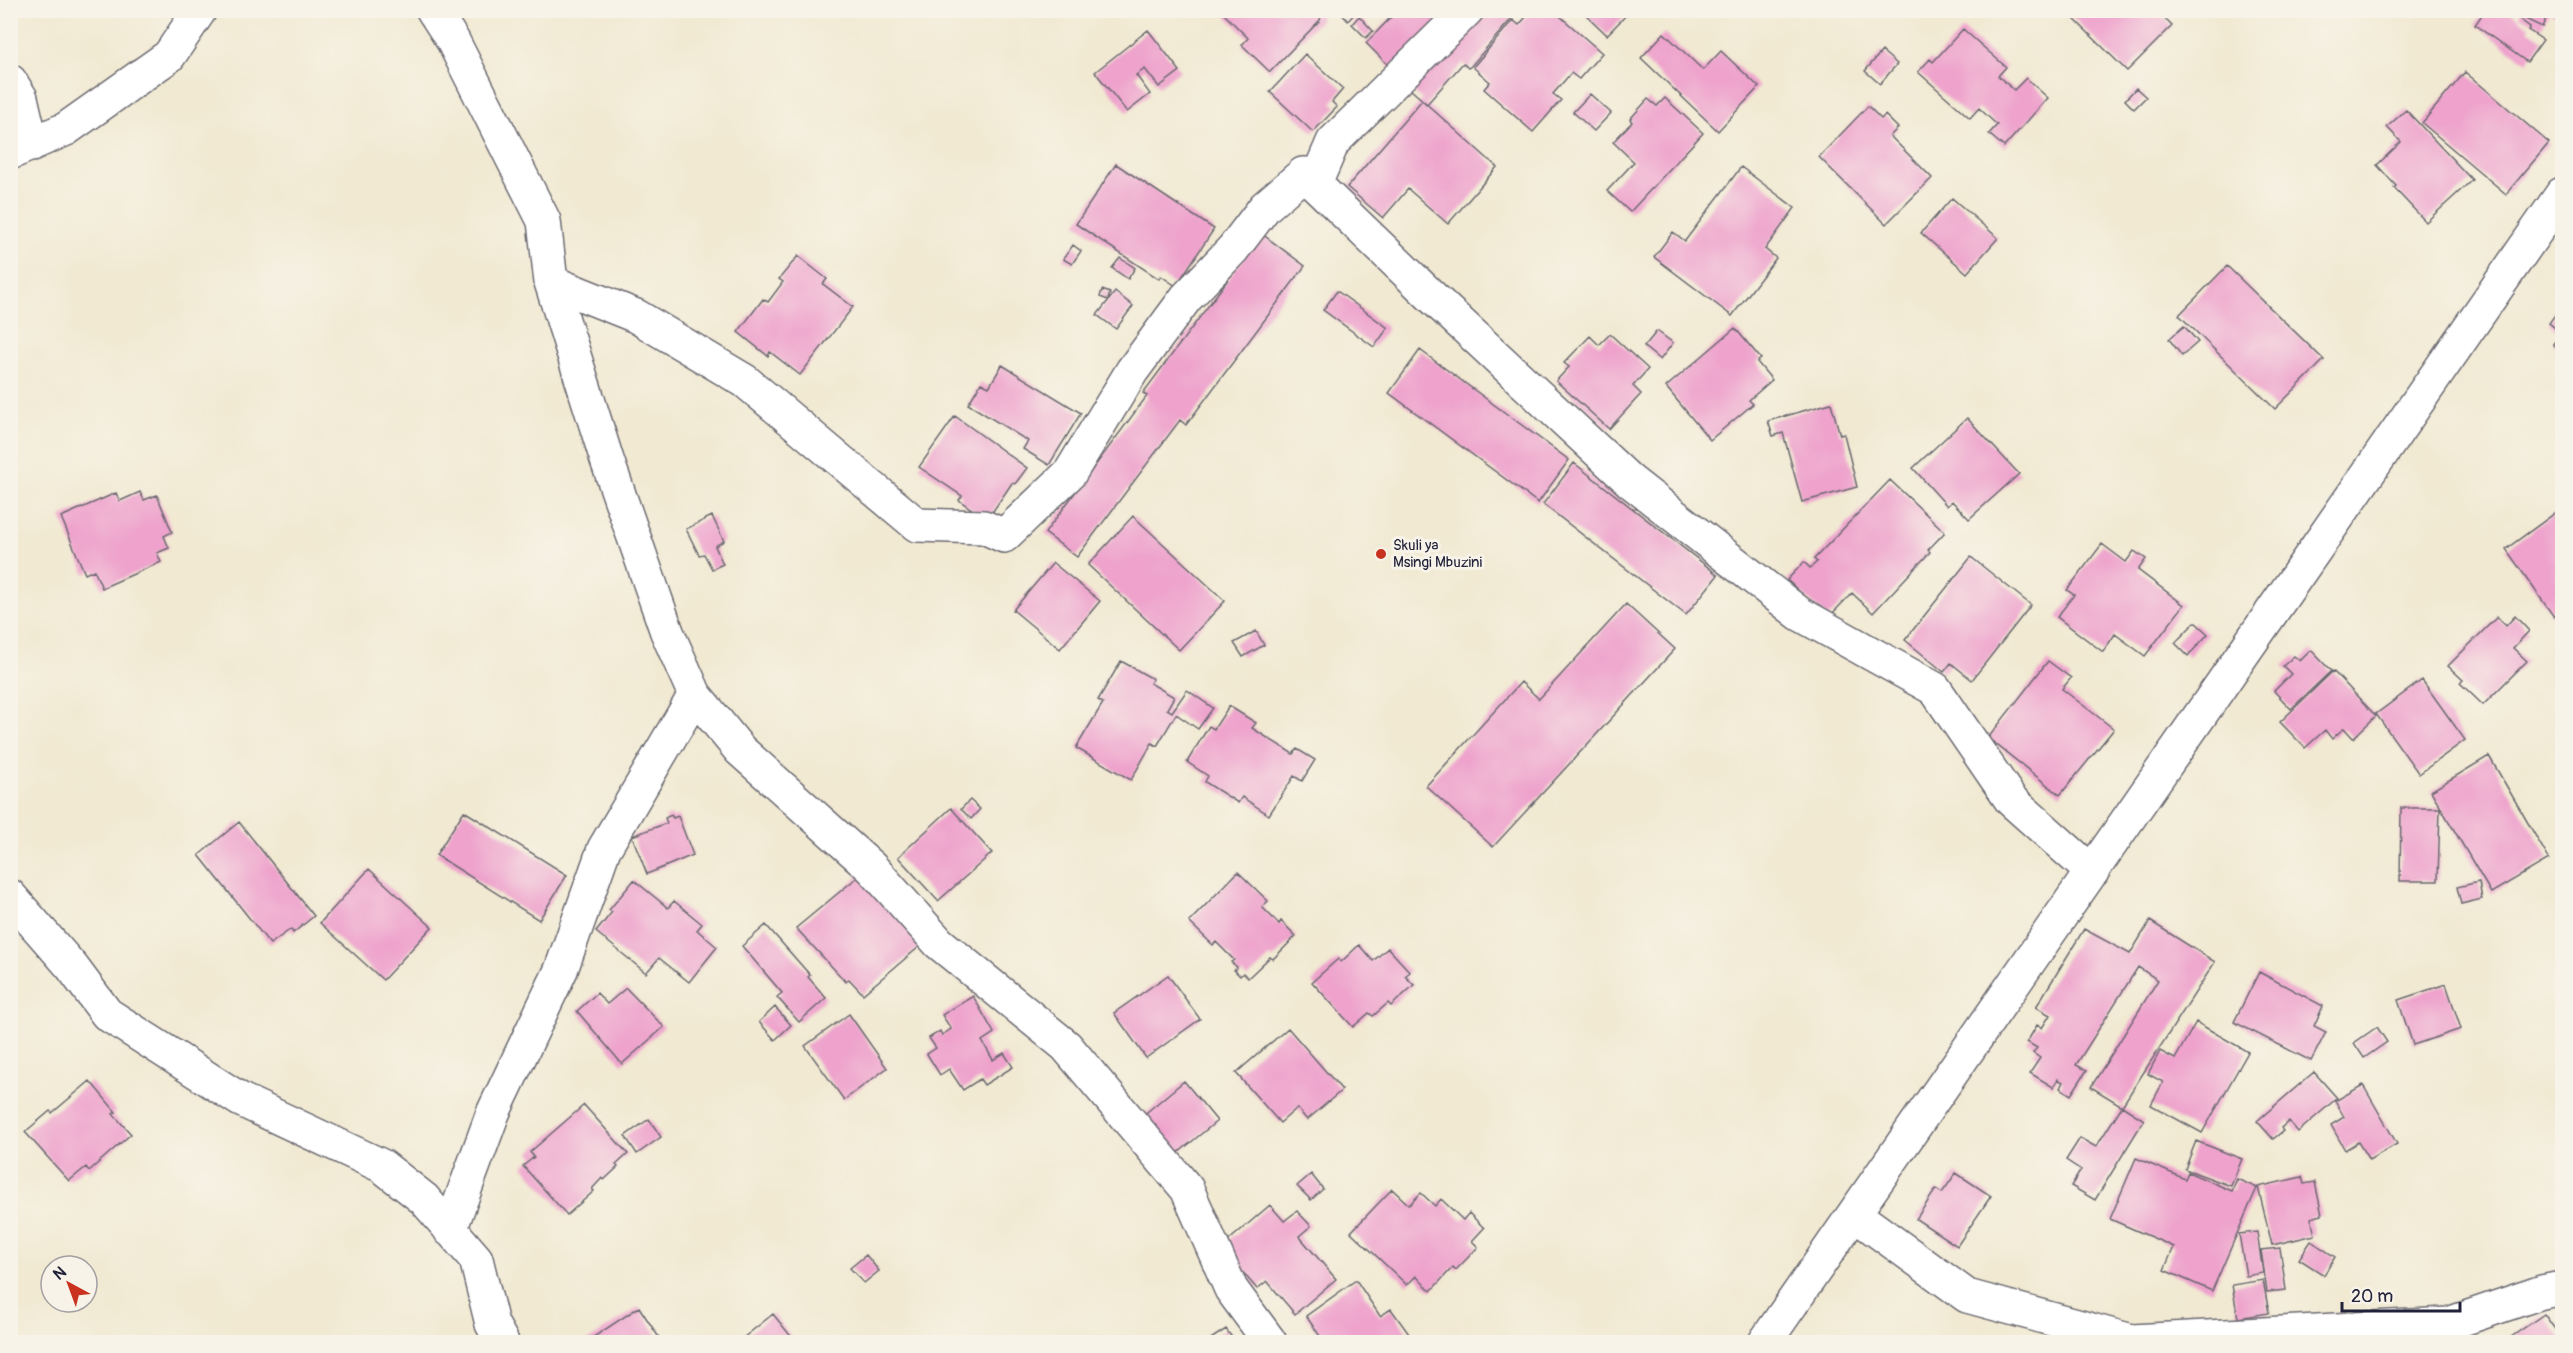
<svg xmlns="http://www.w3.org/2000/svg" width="2573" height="1353" font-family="Pangolin,sans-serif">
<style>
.building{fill:#eea2cc}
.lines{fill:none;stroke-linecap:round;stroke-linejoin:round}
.minor-casing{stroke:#6a6870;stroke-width:36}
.minor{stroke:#fff;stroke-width:33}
.poi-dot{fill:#c8321e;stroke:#f7f3e8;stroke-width:2}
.labels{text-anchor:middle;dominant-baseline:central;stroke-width:6;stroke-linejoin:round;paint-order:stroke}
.poi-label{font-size:15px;fill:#22223b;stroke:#f7f3e8;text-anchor:start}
</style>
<rect width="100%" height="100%" fill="#f7f3e8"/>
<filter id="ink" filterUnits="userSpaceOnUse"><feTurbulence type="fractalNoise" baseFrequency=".0167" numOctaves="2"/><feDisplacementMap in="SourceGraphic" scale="12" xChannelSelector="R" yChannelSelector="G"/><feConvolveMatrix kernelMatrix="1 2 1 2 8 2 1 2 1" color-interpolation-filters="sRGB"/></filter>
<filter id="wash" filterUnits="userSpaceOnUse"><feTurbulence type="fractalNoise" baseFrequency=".008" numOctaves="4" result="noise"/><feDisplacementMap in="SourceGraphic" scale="24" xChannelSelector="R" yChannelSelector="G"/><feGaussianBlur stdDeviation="1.35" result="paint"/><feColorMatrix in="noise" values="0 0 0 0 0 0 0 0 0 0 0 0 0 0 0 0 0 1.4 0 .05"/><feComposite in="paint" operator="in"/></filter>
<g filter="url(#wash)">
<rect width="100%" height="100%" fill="#f1e9d2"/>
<g id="blocks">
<!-- building -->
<path class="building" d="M1220,10H1315L1321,16L1320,20L1270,72L1242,45L1248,38Z
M1338,10H1358L1348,21Z
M1398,10H1435L1442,18L1392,69L1366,43Z
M1477,10H1519L1471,66L1468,68L1463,63L1427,104L1410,89Z
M1532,10H1553L1602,53L1579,79L1571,73L1553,94L1561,100L1533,132L1484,89L1490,82L1473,67L1513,20L1519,25Z
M1581,10H1631L1607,35Z
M2065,10H2156L2172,26L2127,71Z
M2485,10H2507L2530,27L2528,30L2543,40L2527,62L2475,25Z
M2522,10H2562V19L2549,12L2542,27L2519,16Z
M1359,16L1373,31L1366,38L1352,24Z
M1963,29L2006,67L1998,76L2014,90L2026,78L2048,98L2004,147L1989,134L1997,125L1979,108L1970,118L1918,72L1930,59L1933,62Z
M1148,30L1180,71L1159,87L1145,69L1136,75L1150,94L1127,112L1095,72Z
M1664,33L1703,70L1721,51L1759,87L1718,131L1641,58Z
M1882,51L1897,64L1880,84L1865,71Z
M1305,54L1343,89L1332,102L1337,107L1313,132L1270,92Z
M2465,72L2549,143L2506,194L2422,123Z
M2136,88L2146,97L2134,109L2125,100Z
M1590,94L1611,113L1594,131L1573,112Z
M1665,98L1703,133L1630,212L1607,191L1634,162L1613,142L1632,122L1630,119L1648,99L1657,106Z
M1422,100L1497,167L1448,224L1408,189L1383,218L1347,187Z
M1868,106L1881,119L1885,115L1898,128L1890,136L1932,178L1886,224L1819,157Z
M2406,110L2472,180L2426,222L2394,188L2396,186L2377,165L2401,142L2387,127Z
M1116,164L1214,229L1176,286L1161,276L1159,279L1076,224Z
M1741,167L1795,208L1765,249L1776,258L1732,316L1654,257L1673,232L1685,241Z
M1952,198L1998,238L1967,273L1921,233Z
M1262,234L1305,266L1186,425L1180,420L1077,557L1045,533L1147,396L1143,393Z
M1073,245L1081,251L1072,264L1063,259Z
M798,256L827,279L823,284L853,307L800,375L770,352L768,356L738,332L763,299L768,302L783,282L779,279Z
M1120,258L1135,268L1128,279L1112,268Z
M2227,266L2324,360L2275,409L2179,315Z
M1102,290L1110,293L1108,300L1100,297Z
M1337,291L1388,328L1374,347L1323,310Z
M1115,292L1133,306L1116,329L1097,315Z
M2562,305V352L2553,344L2561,333L2549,323Z
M2184,326L2198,342L2182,356L2169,339Z
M1735,328L1761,359L1757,362L1772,380L1749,400L1753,404L1710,440L1666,387Z
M1657,331L1673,343L1660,360L1644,347Z
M1610,334L1648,369L1633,386L1641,394L1609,429L1556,381L1569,367L1564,363L1590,336L1599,345Z
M1420,350L1569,460L1538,503L1389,393Z
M1002,365L1081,413L1049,465L1023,449L1028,441L968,404L981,383L989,387Z
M1831,403L1840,435L1844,434L1857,487L1802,502L1783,433L1773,436L1768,421Z
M955,416L1027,468L1015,484L1012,483L987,520L959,500L962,496L919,467Z
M1967,418L2019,474L1969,519L1952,501L1947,506L1913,468Z
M1574,463L1718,575L1686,615L1543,504Z
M1890,480L1945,532L1928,550L1930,552L1873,613L1852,593L1828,618L1787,580L1804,562L1810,568L1817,562L1814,559Z
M140,492L144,500L157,495L172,532L164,536L169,548L157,553L161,562L102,588L94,570L85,574L61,517L116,493L120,501Z
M2562,508V611L2554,617L2506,549Z
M712,516L724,541L715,546L723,564L712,569L704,554L699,555L686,529Z
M1133,516L1225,601L1179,650L1088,565Z
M2102,544L2126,562L2134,551L2146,559L2138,570L2184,605L2145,656L2115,634L2103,652L2057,617L2074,595L2067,590Z
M1971,557L2031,605L1972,680L1951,663L1944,672L1905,640Z
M1053,563L1100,601L1060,649L1013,610Z
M1626,604L1675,649L1493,847L1426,786L1521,682L1539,699Z
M2515,616L2529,631L2513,648L2527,661L2483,705L2460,683L2463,680L2448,666L2497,617L2506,626Z
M2195,622L2208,634L2188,656L2175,643Z
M1256,631L1264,645L1243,657L1234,643Z
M2311,650L2331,671L2291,709L2274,691L2291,674L2283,666L2294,656L2300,661Z
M1121,661L1153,679L1150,683L1174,697L1167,709L1172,712L1187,690L1213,708L1198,729L1176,714L1157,746L1152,743L1131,780L1076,748L1103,703L1098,700Z
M2048,661L2071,678L2062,689L2114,729L2060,795L1988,738Z
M2333,671L2376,716L2353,738L2344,728L2332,739L2325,730L2305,748L2280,722Z
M2422,680L2465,740L2419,774L2376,714Z
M1229,706L1256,723L1252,728L1293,754L1297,749L1315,760L1302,781L1294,776L1269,815L1242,797L1238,803L1205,782L1208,776L1187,762L1209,726L1214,729Z
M2489,756L2549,859L2491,893L2431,791Z
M970,800L980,809L971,819L961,809Z
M951,808L992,853L938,901L898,857Z
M2401,808H2440L2438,881H2400Z
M464,811L567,875L539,920L436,855Z
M671,815L673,818L678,816L693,855L647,874L632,836L667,823L665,818Z
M239,822L314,916L293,933L291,929L270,944L199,855Z
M369,869L432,927L383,980L320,923Z
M1238,872L1268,901L1262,907L1279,924L1281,921L1296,936L1273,959L1270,957L1248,978L1243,973L1240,976L1234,970L1237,967L1231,962L1234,960L1216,942L1213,945L1189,922Z
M860,875L925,942L863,994L849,979L846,982L796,928Z
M634,880L668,908L674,901L702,924L697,930L717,947L689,982L659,958L646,973L596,932L612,912L609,910Z
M2479,882L2482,899L2461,904L2457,887Z
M2150,921L2215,962L2122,1106L2091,1087L2158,980L2138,967L2076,1065L2087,1070L2071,1095L2060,1088L2063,1082L2058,1079L2053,1087L2030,1073L2040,1058L2033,1053L2037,1048L2027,1042L2037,1025L2042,1028L2050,1015L2036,1007L2084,929L2130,954Z
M766,925L810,975L808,977L826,998L799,1022L777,997L782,993L742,946Z
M1359,945L1373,961L1388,948L1410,972L1405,976L1414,985L1391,1006L1388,1003L1373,1016L1369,1013L1353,1027L1312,982L1338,959L1341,962Z
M2259,972L2323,1006L2314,1026L2326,1032L2311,1061L2234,1022Z
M1168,975L1200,1019L1146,1058L1114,1013Z
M2446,984L2461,1029L2413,1045L2398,1000Z
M626,988L664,1027L622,1064L577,1011L597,993L607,1004Z
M973,996L994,1033L982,1041L993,1060L1004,1053L1013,1067L984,1085L980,1079L963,1090L949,1069L940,1075L927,1054L936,1048L929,1038L940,1031L942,1035L951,1029L942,1015Z
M775,1007L791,1025L775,1040L759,1022Z
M849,1014L887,1068L844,1100L805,1046Z
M2196,1022L2248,1052L2202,1133L2151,1105L2163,1082L2148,1074L2160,1051L2175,1059Z
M2377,1027L2387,1042L2364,1058L2354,1043Z
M1288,1028L1342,1090L1307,1120L1297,1108L1280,1123L1236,1073Z
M2314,1072L2337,1098L2298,1132L2289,1121L2281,1128L2283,1131L2273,1139L2257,1121Z
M90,1081L116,1112L113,1114L131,1134L89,1171L86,1167L69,1181L25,1132L50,1111L52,1113Z
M1184,1081L1217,1121L1173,1157L1141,1117Z
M2363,1085L2397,1144L2369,1160L2358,1142L2345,1150L2331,1125L2344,1117L2335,1101Z
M584,1105L628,1154L616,1165L618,1167L604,1180L602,1178L592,1189L594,1191L567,1215L523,1166L534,1157L530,1152Z
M2122,1106L2144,1120L2095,1200L2071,1186L2081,1170L2066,1160L2080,1138L2096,1147Z
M649,1119L661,1137L637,1154L625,1136Z
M2196,1141L2242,1159L2231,1186L2185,1169Z
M2136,1158L2185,1179L2188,1172L2232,1191L2237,1179L2257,1188L2212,1291L2164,1270L2174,1247L2110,1219Z
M1956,1173L1991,1196L1957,1246L1916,1219L1936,1189L1942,1193Z
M1311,1174L1323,1189L1311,1200L1297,1186Z
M2302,1177L2304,1184L2315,1182L2322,1215L2311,1218L2315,1235L2272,1245L2258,1187Z
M1392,1189L1409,1205L1421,1193L1435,1206L1441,1199L1463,1220L1469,1213L1484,1228L1472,1241L1478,1247L1456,1270L1453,1267L1431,1291L1416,1276L1407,1285L1351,1232Z
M1270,1205L1284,1221L1297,1211L1311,1226L1299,1236L1336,1279L1295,1314L1267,1281L1257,1289L1221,1247Z
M2257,1232L2263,1273L2246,1276L2239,1234Z
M2311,1241L2335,1257L2324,1275L2299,1259Z
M2280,1248L2286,1290L2267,1292L2261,1250Z
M866,1255L879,1271L864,1283L850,1268Z
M1356,1280L1380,1316L1391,1309L1409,1334L1396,1342H1324L1306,1316Z
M2263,1280L2269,1313L2238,1318L2232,1285Z
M639,1307L662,1342H586Z
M773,1314L794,1340L791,1342H738Z
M2544,1314L2562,1339V1342H2504Z
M1226,1329L1235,1342H1206Z"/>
</g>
</g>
<g filter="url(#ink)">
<use href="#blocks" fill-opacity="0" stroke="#6a6870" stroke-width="1.5"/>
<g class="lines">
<!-- minor casing -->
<g class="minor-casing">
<path id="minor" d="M433,10L453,41L544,221L551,282L607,460L667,632L695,695L604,849L561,970L493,1113L450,1230
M1467,10L1333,142L1315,184L1429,294L1630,481L1800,614L1935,689L2011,800L2092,872
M10,81L21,98L32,145
M10,153L66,129L169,56L200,10
M551,282L636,316L745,381L917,525L984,527L1004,536L1070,473L1132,371L1186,298L1233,249L1265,207L1303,174H1319
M695,695L740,750L872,868L939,943L1066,1046L1187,1189L1231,1289L1270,1342
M10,896L72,967L107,1014L241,1100L382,1166L424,1199L476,1259L492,1324L502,1342
M1854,1214L1967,1296L2132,1341L2448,1324L2542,1292L2562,1288
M1765,1342L2562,194"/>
</g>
<!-- minor -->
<use href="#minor" class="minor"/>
</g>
</g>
<!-- markers -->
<circle class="poi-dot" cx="1381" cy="554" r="6"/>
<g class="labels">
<!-- poi labels -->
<g class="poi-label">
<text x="1393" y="545">Skuli ya<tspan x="1393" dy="17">Msingi Mbuzini</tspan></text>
</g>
</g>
<!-- margin -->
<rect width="2573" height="1353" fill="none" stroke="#f7f3e8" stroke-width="36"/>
<!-- north arrow -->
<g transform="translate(69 1284) rotate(319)"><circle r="28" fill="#f7f3e8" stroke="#a29fa3" stroke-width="1.5"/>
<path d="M0-4.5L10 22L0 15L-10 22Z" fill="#c8321e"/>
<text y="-9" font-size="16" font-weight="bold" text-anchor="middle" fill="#22223b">N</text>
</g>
<!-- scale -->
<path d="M2342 1302v9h118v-9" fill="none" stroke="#22223b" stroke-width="3"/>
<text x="2351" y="1302" font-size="18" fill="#22223b" stroke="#f7f3e8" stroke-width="4.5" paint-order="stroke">20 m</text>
</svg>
